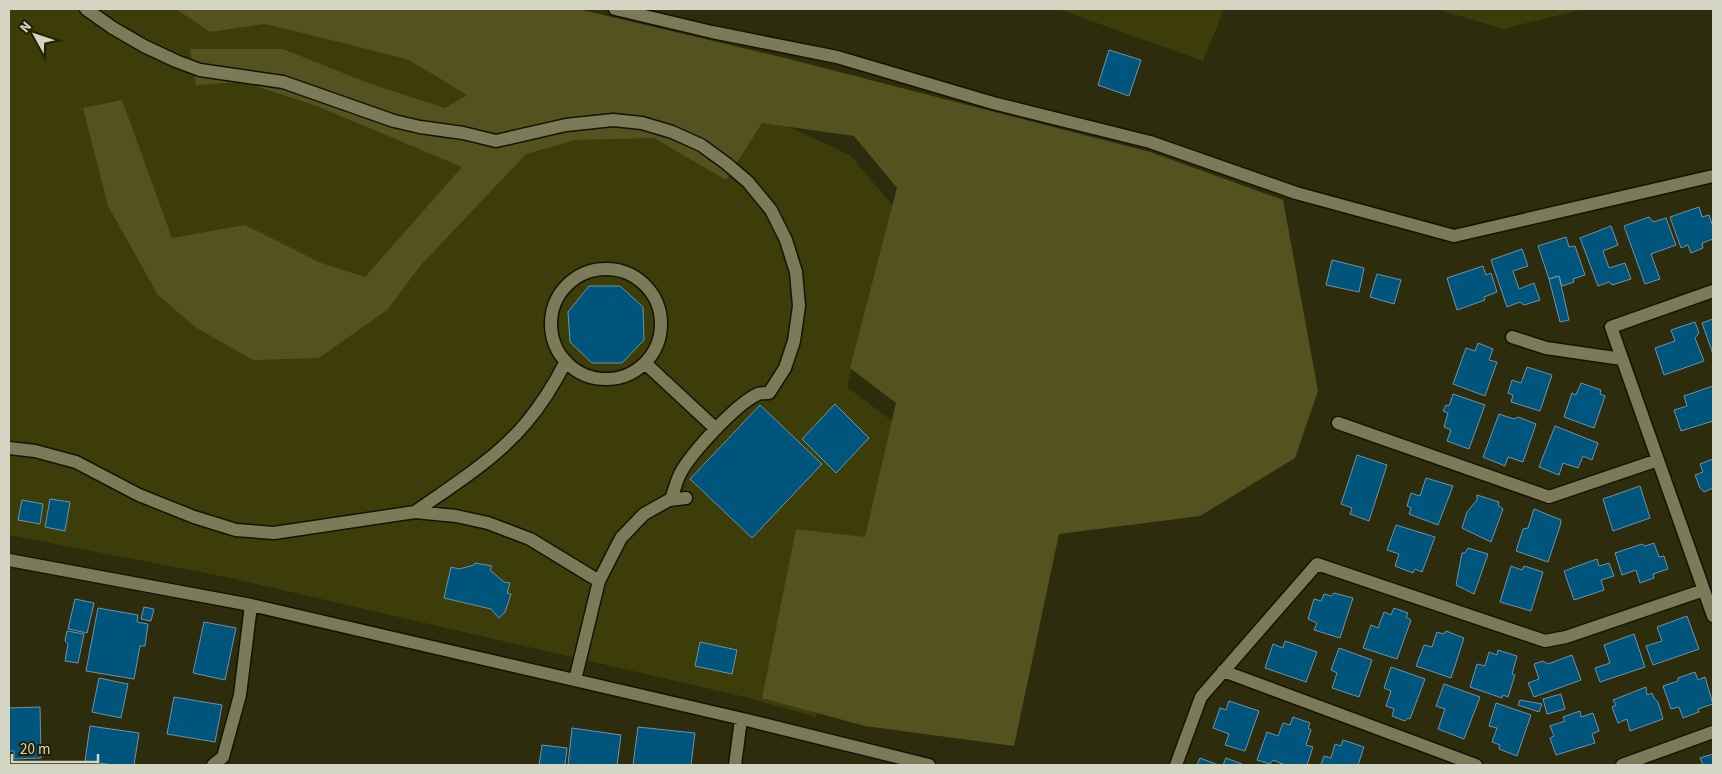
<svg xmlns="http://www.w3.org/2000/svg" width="1722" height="774" font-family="'Source Sans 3',sans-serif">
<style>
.green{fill:#3d3d09}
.forest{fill:#545320}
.building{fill:#00557d;stroke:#7191a7}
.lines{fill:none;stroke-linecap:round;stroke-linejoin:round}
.minor-casing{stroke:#151400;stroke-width:15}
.minor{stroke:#7b7b5a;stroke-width:12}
</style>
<rect width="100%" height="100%" fill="#2d2c0d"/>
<!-- green -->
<path class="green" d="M9,9H343L723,97L850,155L894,207L847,387L892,421L863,545L816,717L745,697L226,577L9,535Z
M1058,9H1224L1203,61Z
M1437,9H1583L1503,29Z"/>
<!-- forest -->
<path class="forest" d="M176,9H578L785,58L1150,152L1283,200L1318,391L1295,458L1200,516L1059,534L1014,746L865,726L762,698L796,529L865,537L896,403L850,368L897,188L854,136L762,123L726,180L654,138L575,140L526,154L420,266L388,309L319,358L253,360L195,327L158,295L108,206L83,108L122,100L172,238L245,225L321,263L365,277L462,167L317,106L243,82L196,85L190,49H283L368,83L445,108L467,95L409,60L335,41L265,24L210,32Z"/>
<!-- building -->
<path class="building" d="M1109,50L1141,60L1129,96L1098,85Z
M1699,207L1702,217L1709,215L1713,227V239L1702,243L1703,248L1691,253L1688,245L1681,248L1670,217Z
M1649,217L1653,222L1666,218L1676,245L1651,254L1660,279L1645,284L1624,226Z
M1611,226L1618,245L1603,251L1609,268L1625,263L1631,279L1612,285L1609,282L1598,286L1580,238Z
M1566,237L1569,247L1575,246L1585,275L1573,279L1574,282L1562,286L1559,276L1549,279L1538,246Z
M1522,249L1528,266L1513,271L1519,289L1534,283L1540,300L1524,305L1520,302L1507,307L1491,260Z
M1332,260L1364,268L1359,292L1326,285Z
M1483,266L1486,275L1491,273L1497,292L1484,297L1485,300L1457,310L1447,278Z
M1377,274L1401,280L1394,304L1370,297Z
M1559,276L1569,320L1560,322L1549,279Z
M589,286H620L643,307L644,340L622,363H592L570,342L568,312Z
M1713,319V354L1702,323Z
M1695,322L1699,333L1695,338L1704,361L1664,375L1655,348L1675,341L1671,330Z
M1478,343L1493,349L1489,360L1497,362L1485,396L1453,384L1466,348L1475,351Z
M1527,367L1552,375L1540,411L1511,402L1513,395L1508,393L1512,380L1521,383Z
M1581,383L1601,390L1600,394L1605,396L1594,428L1564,417L1572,393L1576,395Z
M1713,386V421L1681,431L1674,410L1687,406L1684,396Z
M1453,394L1485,405L1469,449L1447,441L1451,430L1444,427L1448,413L1443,411L1446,405L1449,406Z
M835,404L869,438L836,473L802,439Z
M760,405L822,464L752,538L690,479Z
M1499,414L1514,419L1518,417L1536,424L1523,462L1508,457L1505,466L1483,457Z
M1555,426L1598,443L1592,460L1583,456L1578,468L1563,463L1559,475L1539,467Z
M1357,455L1387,465L1369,521L1350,514L1352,508L1341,504Z
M1713,459V488L1704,492L1700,488L1695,475L1703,472L1700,464Z
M1426,478L1453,486L1438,525L1409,514L1411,508L1407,506L1411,493L1420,496Z
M1640,486L1650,518L1613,531L1603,499Z
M1477,495L1499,502L1498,505L1503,509L1491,542L1462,528L1467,512L1477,500Z
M50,499L70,502L65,531L45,527Z
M22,500L43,504L40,524L18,520Z
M1534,509L1561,520L1560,526L1548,562L1516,551L1523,529L1528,528Z
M1396,525L1435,537L1422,572L1415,569L1413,573L1395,566L1399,554L1387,550Z
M1654,543L1659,557L1664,556L1668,569L1653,574L1654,578L1640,583L1636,570L1622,575L1615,553L1642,544L1645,546Z
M1468,548L1488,554L1474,594L1456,585L1462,553H1465Z
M1597,559L1599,566L1609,563L1614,576L1601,580L1604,590L1574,600L1564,571Z
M475,563L492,566L490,570L504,582L510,583L507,593L511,594L505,612L499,618L491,609L444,598L451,567L459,569L474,565Z
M1511,566L1522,570L1524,566L1543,572L1531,611L1500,602Z
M1334,593L1353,598L1340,638L1314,630L1317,623L1308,619L1314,599L1321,601L1324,594L1331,596Z
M75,599L94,603L87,633L68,629Z
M144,607L154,609L151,621L141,619Z
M98,608L138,615L137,622L148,624L145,646H140L134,679L86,671Z
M1394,608L1408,613L1406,617L1411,620L1397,659L1363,648L1371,625L1378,628L1384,612L1391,615Z
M1687,616L1699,649L1653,665L1646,646L1662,641L1657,627Z
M204,622L236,628L225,680L193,673Z
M67,631L84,634L78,663L65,661L68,644L65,641Z
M1446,631L1464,638L1451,678L1416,666L1424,645L1432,647L1437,632L1444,634Z
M1634,634L1645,667L1600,682L1595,668L1610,663L1604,645Z
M1285,641L1317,652L1306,682L1265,668L1273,644L1283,648Z
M700,642L737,650L732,674L695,666Z
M1339,648L1372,660L1359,697L1332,688L1337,673L1331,670Z
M1498,650L1517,656L1512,674L1515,675L1508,697L1503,695L1502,698L1470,687L1477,664L1485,666L1489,652L1497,655Z
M1572,655L1581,680L1534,697L1528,683L1539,679L1534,664L1543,661L1548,664Z
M1391,667L1425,679L1410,719L1408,718L1405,721L1392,716L1394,709L1386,706L1391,691L1384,688Z
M1695,672L1698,680L1705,677L1713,704L1698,709L1699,712L1683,718L1679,707L1671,709L1663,686L1678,681V678Z
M99,678L128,684L121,718L92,712Z
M1444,684L1480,697L1464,739L1438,729L1445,709L1436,706Z
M1646,687L1647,695L1652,693L1654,698L1658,702L1663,719L1630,731L1627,719L1618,723L1612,707L1616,705L1613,700Z
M1561,694L1565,709L1547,714L1543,699Z
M174,697L222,705L215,742L167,734Z
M1520,700L1542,704L1539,712L1518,705Z
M1229,701L1259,711L1245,751L1225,745L1229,734L1213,728L1220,708L1226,710Z
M1496,703L1531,715L1517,756L1499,749L1500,745L1492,742L1497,728L1489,726Z
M40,707L41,758L14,759V751H9V708Z
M1580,711L1581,717L1593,713L1599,731L1592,734L1595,743L1556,755L1550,738L1554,736L1550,726L1565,721L1563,717Z
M1293,717L1310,723L1308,728L1311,730L1306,745L1313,747L1307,765H1285L1273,760L1270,764L1257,760L1267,732L1278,736L1283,723L1290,725Z
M90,726L139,733L134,765H113L85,761Z
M638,727L695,733L691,765H633Z
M572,728L621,735L617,765H568Z
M1343,740L1364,747L1358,765H1321L1324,756L1331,758L1335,744L1341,746Z
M542,745L567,748L565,765H539Z
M1713,754V765H1703L1700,758Z
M1200,758L1218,765H1197Z
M1226,758L1242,764V765H1223Z"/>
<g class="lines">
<!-- minor casing -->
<g class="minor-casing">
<path id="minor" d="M86,9L113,28L144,46L176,61L200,70L283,82L394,121L420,127L463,133L496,141L566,125L613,120L642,123L672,132L701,145L727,164L748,182L771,210L786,240L796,272L799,306L794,341L785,368L769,393C765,393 761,393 758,394C736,404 691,453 680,474C676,482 674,491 671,500
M615,9L712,32L837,57L993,103L1150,142L1296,193L1454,236L1713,176
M551 324a55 55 0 1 1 110 0a55 55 0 1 1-110 0Z
M1713,291L1611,327L1713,616
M1512,337L1546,348L1622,359
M645,363L716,429
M1338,423L1549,497L1658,460
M9,448L35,451L76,462L139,495L194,517L236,530L274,533L415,512L456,516L488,523L530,539L599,581L575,680
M415,512C453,485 496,459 526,423C542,404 555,383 566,361
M9,560L251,605L747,720L929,765
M599,581L621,538L644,514L669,500L686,498
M1223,671L1476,765
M213,765L223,757L240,695L251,605
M735,765L741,719
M1176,765L1201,697L1317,564L1545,641L1566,637L1704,590
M1622,765L1713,732"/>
</g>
<!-- minor -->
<use href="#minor" class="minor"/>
</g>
<!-- border -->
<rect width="1722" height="774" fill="none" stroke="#d4d5c3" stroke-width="20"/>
<!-- north arrow -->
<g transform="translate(35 35) rotate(310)" stroke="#232303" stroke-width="4" paint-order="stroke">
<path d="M0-4L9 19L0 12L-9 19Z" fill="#d4d5c3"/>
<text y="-8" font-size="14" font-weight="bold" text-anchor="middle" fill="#d4d5c3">N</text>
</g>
<!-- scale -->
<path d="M12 754v8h86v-8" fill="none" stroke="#d4d5c3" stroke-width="2.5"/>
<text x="20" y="754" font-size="15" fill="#d4d5c3" stroke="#232303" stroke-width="4" paint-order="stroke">20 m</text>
</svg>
